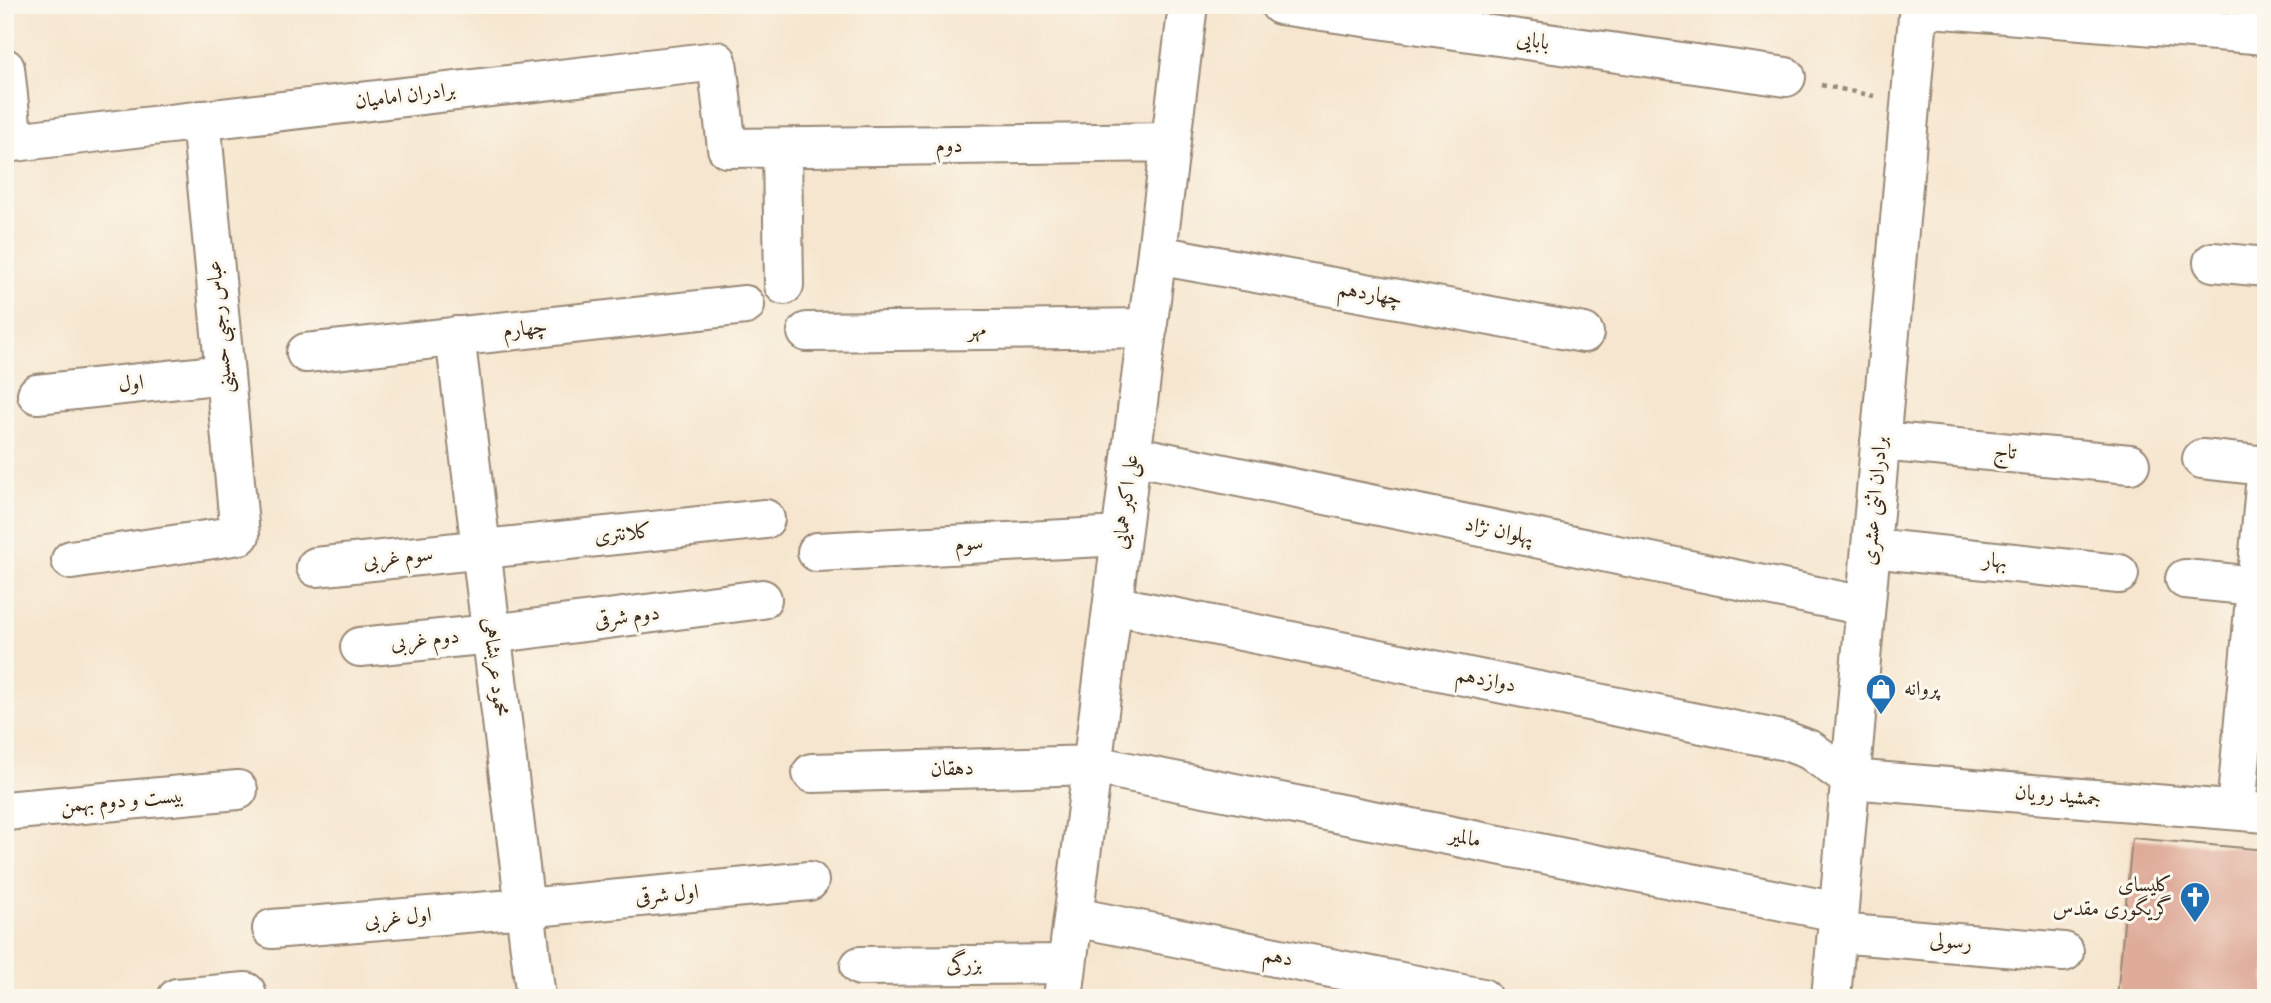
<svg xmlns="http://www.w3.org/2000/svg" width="2271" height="1003" font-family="'IM FELL DW Pica',Amiri,serif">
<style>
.building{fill:#dfac9a}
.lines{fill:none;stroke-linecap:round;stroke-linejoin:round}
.minor-casing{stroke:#988876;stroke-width:42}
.path{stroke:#988876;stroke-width:4.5;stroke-dasharray:5 5;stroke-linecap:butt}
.minor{stroke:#fff;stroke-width:38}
.labels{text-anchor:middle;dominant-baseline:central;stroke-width:6;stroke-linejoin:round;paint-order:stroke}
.street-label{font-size:21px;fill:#3b2a1e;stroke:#fbf7ec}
.poi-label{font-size:21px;fill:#3b2a1e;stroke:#fbf7ec;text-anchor:start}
</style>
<rect width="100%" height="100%" fill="#fbf7ec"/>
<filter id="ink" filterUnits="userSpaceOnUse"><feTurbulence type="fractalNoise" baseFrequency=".0143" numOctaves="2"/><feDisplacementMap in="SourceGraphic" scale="14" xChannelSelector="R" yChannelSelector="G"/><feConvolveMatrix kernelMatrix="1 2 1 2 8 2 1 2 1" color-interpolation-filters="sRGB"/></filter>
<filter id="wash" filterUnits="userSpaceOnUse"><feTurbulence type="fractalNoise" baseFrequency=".00686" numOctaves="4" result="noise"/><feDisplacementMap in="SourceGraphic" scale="28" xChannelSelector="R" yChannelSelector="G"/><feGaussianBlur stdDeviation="1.57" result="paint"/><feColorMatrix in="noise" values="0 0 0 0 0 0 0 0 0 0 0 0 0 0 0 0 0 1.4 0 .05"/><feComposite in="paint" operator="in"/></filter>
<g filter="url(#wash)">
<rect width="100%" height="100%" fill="#f6e6cf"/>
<g id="blocks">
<!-- building -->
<path class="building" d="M2132,838L2266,850V998H2117Z"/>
</g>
</g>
<g filter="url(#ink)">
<use href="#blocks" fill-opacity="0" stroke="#988876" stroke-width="2"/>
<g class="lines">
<!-- minor casing -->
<g class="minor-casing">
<path id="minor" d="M1280,5L1786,77
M1919,7L2266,35
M5,68L13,142
M5,143L717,61L727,148L1171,142
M782,149L784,285
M1157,255L1584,333
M2213,262L2266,267
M807,332L1148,328
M455,336L536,998
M306,353L745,305
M37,394L225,374
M1880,441L2130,464
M1132,455L1865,606
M2202,459L2266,466
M1871,548L2119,574
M817,552L1121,536
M71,560L240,535L201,120
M316,567L765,519
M2185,579L2266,587
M1113,605L1786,741L1810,750L1850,779L2266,813
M360,647L491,634L762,599
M812,773L1093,765L1838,912
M2236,810L2266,475
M5,811L238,790
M1074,917L1482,998
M272,929L525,908L809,881
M1837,933L2064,952
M860,966L1067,964
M177,998L246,992
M1063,998L1188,5
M1831,998L1919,5"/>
</g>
<!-- path -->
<path class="path" d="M1821,85L1874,96"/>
<!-- minor -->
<use href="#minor" class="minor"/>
</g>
</g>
<!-- icons -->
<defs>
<g id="shop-pin" transform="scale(1.575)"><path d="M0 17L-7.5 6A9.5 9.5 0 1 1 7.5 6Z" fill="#1f6fb2" stroke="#fbf7ec"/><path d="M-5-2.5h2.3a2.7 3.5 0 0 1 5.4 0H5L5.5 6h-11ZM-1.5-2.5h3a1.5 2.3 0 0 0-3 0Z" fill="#fff"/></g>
<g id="church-pin" transform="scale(1.575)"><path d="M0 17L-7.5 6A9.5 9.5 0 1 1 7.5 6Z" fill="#1f6fb2" stroke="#fbf7ec"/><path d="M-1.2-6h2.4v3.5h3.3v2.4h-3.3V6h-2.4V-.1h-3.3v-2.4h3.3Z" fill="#fff"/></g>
</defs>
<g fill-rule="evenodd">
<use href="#shop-pin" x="1881" y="689"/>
<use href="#church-pin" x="2195" y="897"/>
</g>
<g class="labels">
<!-- street labels -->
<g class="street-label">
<text transform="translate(1533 41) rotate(8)">بابایی</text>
<text transform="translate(405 96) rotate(-7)">برادران امامیان</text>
<text transform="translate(949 146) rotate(-1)">دوم</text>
<text transform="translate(1370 294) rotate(10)">چهاردهم</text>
<text transform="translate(220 327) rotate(-95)">عباس رجبی حسینی</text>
<text transform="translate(525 329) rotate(-6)">چهارم</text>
<text transform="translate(977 330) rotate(-1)">مهر</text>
<text transform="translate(131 384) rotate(-6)">اول</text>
<text transform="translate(2005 452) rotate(5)">تاج</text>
<text transform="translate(1875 501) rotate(-85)">برادران اثنی عشری</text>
<text transform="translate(1126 502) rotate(-83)">علی اکبر همایی</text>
<text transform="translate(1499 531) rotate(12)">پهلوان نژاد</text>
<text transform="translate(623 534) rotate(-6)">کلانتری</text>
<text transform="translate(969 544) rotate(-3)">سوم</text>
<text transform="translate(398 558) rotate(-6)">سوم غربی</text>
<text transform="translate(1995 561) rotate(6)">بهار</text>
<text transform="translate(627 617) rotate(-7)">دوم شرقی</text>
<text transform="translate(425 640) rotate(-6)">دوم غربی</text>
<text transform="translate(495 667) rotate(83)">محمود عربشاهی</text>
<text transform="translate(1486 680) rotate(11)">دوازدهم</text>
<text transform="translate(952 769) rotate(-2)">دهقان</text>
<text transform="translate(2058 796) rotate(5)">جمشید رویان</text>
<text transform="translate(122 801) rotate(-5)">بیست و دوم بهمن</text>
<text transform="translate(1465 838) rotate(11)">مالمیر</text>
<text transform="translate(667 895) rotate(-5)">اول شرقی</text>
<text transform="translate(398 918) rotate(-5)">اول غربی</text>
<text transform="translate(1951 942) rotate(5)">رسولی</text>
<text transform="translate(1278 957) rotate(11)">دهم</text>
<text transform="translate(964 965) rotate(-1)">بزرگی</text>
</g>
<!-- poi labels -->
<g class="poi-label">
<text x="1904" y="689">پروانه</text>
<text x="2172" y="885" text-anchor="end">کلیسای<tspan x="2172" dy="24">گریگوری مقدس</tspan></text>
</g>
</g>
<!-- margin -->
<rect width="2271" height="1003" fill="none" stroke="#fbf7ec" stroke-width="28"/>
</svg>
